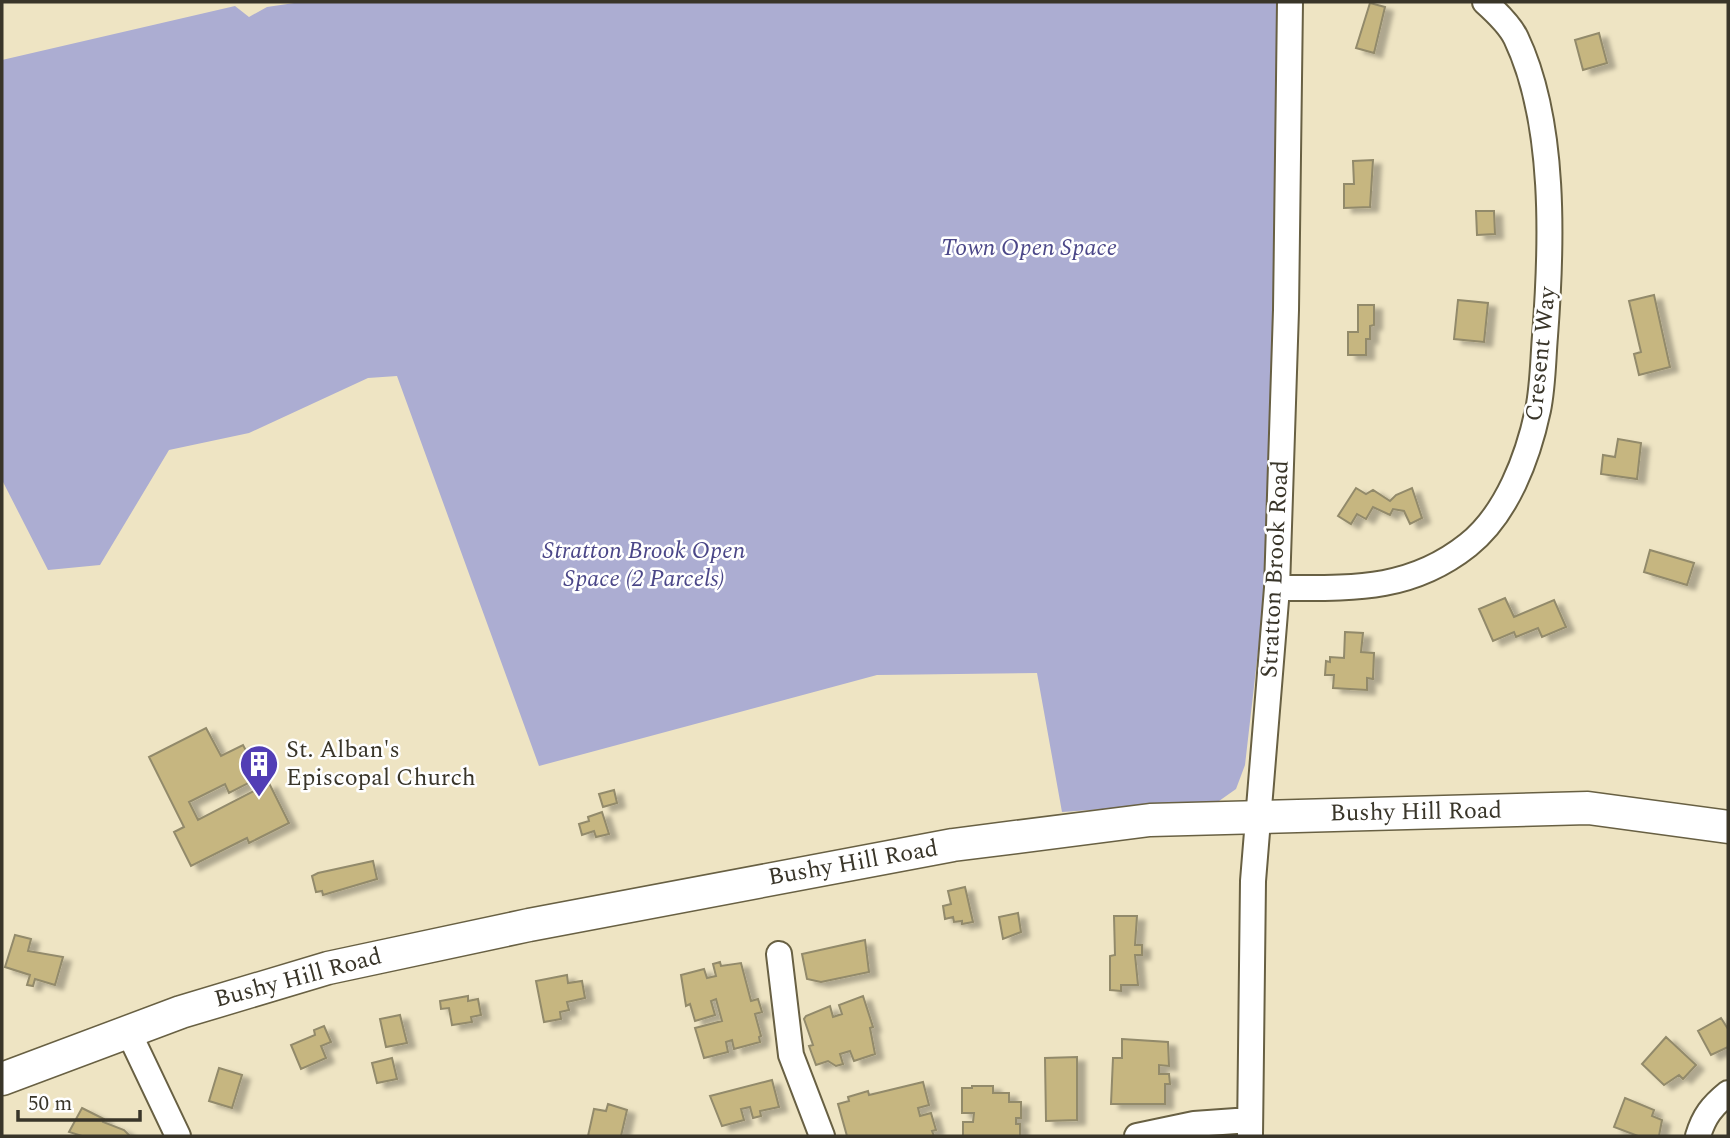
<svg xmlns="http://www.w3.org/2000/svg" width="1730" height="1138" font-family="Spectral,serif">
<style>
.green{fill:#acadd2}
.building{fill:#c6b680;stroke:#928a6b;stroke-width:2;filter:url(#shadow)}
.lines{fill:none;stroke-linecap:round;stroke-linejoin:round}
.minor-casing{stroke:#686043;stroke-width:28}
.major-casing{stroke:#686043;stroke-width:35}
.minor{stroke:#fff;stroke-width:24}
.major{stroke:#fff;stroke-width:32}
.labels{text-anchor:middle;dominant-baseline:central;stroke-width:5;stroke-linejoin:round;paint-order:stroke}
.park-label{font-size:24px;font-style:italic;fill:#4b4788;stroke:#fff}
.street-label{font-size:24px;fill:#393529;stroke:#fff}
.poi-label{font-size:24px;fill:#393529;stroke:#fff;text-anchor:start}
</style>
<defs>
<filter id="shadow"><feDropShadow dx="8" dy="4.5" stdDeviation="2" flood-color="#0004"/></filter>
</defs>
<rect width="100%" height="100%" fill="#eee4c3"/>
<!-- green -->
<path class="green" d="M301,2H1279L1281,193L1263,608L1245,765L1236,789L1219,801L1062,812L1037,673L877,675L539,766L397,376L368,378L249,433L169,450L100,565L48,570L2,480V60L235,6L249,17L267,7Z"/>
<!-- building -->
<path class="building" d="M1370,3L1385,7L1374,53L1356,48Z
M1599,33L1607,63L1583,70L1575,40Z
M1373,160L1370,207L1344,208V184H1354L1353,161Z
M1476,211H1494L1495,234L1477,235Z
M1654,295L1670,367L1639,375L1634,354L1641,352L1629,301Z
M1458,300L1488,303L1484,342L1454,339Z
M1358,305H1374V325L1370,326V339H1366V355H1348V332H1358Z
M1618,439L1641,443L1637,479L1601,474L1603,455L1615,457Z
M1356,488L1366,494L1373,490L1390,501L1396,495L1412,488L1422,518L1410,524L1404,511L1393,509L1390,515L1373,507L1366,519L1357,514L1351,524L1338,516Z
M1650,550L1694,563L1687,585L1644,572Z
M1505,598L1514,617L1554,600L1566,627L1542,637L1538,628L1516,637L1514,632L1493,641L1479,609Z
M1345,632L1363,633L1361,652L1374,653L1373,679L1367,678V690L1333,688L1334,675H1325L1326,661L1330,662V657L1344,658Z
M206,728L221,756L243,745L260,777L229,793L225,784L189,802L198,820L269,783L289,823L249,843L247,838L191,866L174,832L184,827L149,757Z
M614,790L617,803L603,807L599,794Z
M602,812L609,834L596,837L594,831L582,835L579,824L589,821L588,817Z
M373,861L377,879L323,895L322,891L316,892L312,876L318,873Z
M965,887L973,922L962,924V921L954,922L953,917L945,919L943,906L951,904L948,891Z
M1018,913L1021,932L1003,939L999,917Z
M1114,916H1137L1135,945H1142V955H1135L1138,985H1121V991L1110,990V956L1115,955Z
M15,935L31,939L28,951L63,957L55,985L35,979L33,986L27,985L30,975L5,967Z
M865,940L869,972L821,982L807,979L802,954Z
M720,962L721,966L741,963L751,1001L758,999L762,1012L755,1014L761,1036L759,1037L760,1042L734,1049L732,1040L726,1042L728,1052L704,1058L695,1028L722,1021L716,999L711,1001L715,1015L695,1021L690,1004L686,1006L681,975L704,969L707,978L716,976L713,964Z
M567,975L568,983L582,981L585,998L567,1002L569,1010L560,1012L561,1019L544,1022L536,981Z
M468,996V1001L478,999L481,1015L471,1017L472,1022L452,1025L449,1008L441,1009L440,1001Z
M863,996L873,1027L870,1028L875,1054L854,1061L850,1051L840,1054L843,1064L836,1066L828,1061L816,1065L809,1046L813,1045L804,1019L806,1016L830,1006L833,1017L842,1014L839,1005Z
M400,1015L407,1043L386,1047L380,1019Z
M1721,1018L1728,1029V1047L1711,1055L1698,1031Z
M324,1026L331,1042L321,1046L326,1058L301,1069L291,1045L315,1035L314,1030Z
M1666,1037L1696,1065L1683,1079L1679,1075L1664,1085L1642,1064Z
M1122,1039L1168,1042L1169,1066L1159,1065V1074H1169L1170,1084H1165V1104H1111L1113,1058H1122Z
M1077,1057V1120L1046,1121L1045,1058Z
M392,1058L397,1079L377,1083L372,1063Z
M219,1068L242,1075L232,1108L209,1101Z
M772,1080L779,1107L760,1111L761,1116L753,1118L750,1107L741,1109L744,1120L722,1126L710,1096Z
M923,1082L929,1105L918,1108L920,1116L931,1113L936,1130L932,1131L934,1136H847L838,1104L849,1101L848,1097L868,1091L869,1095Z
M972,1086H993V1093H1009V1102H1021V1118H1016V1124H1020V1136H963V1122H973L974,1113H962V1088H972Z
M1625,1098L1654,1110L1652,1116L1662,1120L1659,1136H1638L1614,1127Z
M608,1104L627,1110L621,1136H588L594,1109L606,1111Z
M82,1108L104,1119L103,1122L124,1130L130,1136H82L69,1132Z"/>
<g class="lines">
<!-- minor casing -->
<g class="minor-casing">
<path id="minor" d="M1277,588C1349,588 1409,592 1468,545C1507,514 1528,457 1538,410C1543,386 1543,360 1545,336C1552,245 1556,122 1516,38C1510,25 1495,11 1485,2
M779,954L791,1055L822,1136
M128,1031L178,1136
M1137,1136L1194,1124L1250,1120
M1250,1136L1253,881L1277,588L1286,310L1290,2
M1698,1136C1704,1116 1712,1106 1728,1093"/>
</g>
<!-- major casing -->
<g class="major-casing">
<path id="major" d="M2,1079L181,1012L328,968L529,925L953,845L1150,820L1588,808L1728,827"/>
</g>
<!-- minor -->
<use href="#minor" class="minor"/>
<!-- major -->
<use href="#major" class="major"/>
</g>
<!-- icons -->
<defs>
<g id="building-pin" transform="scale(2.0125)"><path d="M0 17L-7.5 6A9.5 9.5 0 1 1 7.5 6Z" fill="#523eb5" stroke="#fff"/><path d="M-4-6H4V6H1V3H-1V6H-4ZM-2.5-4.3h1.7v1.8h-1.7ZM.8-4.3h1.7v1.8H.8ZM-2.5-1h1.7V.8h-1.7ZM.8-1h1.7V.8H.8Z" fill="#fff"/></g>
</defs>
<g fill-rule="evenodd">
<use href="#building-pin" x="259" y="764"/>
</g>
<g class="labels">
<!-- park labels -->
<g class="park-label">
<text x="1029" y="248">Town Open Space</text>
<text x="644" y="551">Stratton Brook Open<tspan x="644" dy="28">Space (2 Parcels)</tspan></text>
</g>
<!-- street labels -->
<g class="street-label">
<text transform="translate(1541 354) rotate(-84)">Cresent Way</text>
<text transform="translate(1275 569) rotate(-87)">Stratton Brook Road</text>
<text transform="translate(1416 812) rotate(-1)">Bushy Hill Road</text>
<text transform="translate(853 863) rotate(-10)">Bushy Hill Road</text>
<text transform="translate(298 978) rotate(-15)">Bushy Hill Road</text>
</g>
<!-- poi labels -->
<g class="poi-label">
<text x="286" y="750">St. Alban's<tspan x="286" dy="28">Episcopal Church</tspan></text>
</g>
</g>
<!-- border -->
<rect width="1730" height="1138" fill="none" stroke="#393529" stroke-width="7"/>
<!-- scale -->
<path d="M18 1110v10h122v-10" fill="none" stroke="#393529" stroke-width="3.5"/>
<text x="28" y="1110" font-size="21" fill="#393529" stroke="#ffffff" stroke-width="5" paint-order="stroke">50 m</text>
</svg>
